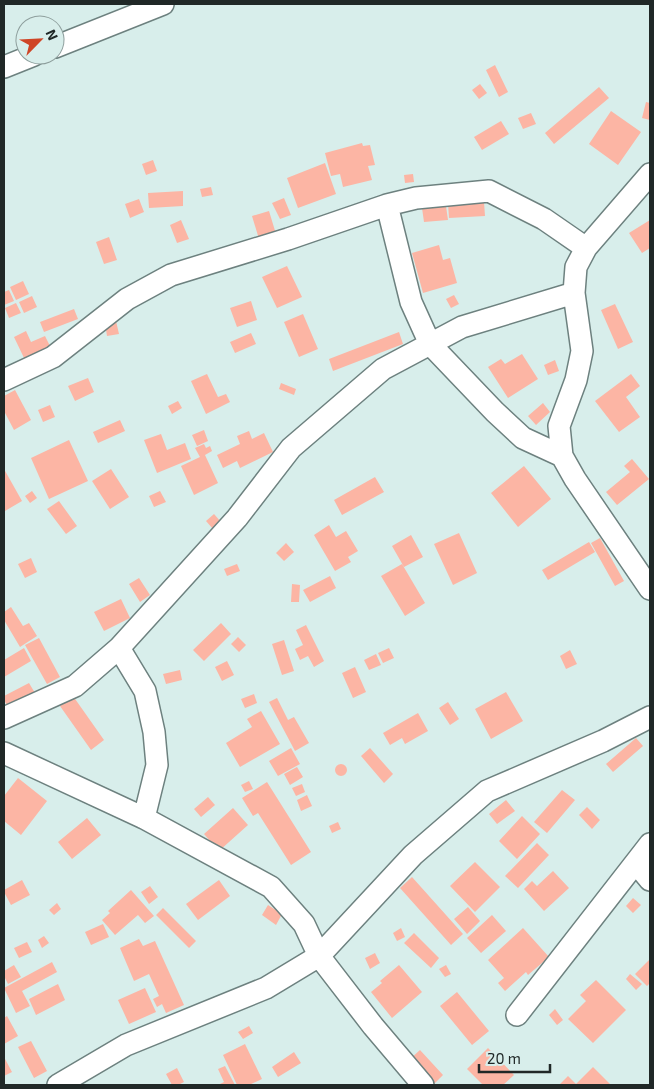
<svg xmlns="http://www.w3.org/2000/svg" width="654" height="1089" font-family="'Exo 2',sans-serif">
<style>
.building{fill:#fcb5a4}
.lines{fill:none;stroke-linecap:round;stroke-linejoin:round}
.minor-casing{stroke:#6d817f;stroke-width:24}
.minor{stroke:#fff;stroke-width:21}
</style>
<rect width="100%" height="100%" fill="#d8eeeb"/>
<!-- building -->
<path class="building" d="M495,65L508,92L499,97L486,70Z
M480,84L487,93L479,99L472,90Z
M599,87L609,98L554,144L545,133Z
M646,102L650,103V120L642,118Z
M611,111L641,132L618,165L589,144Z
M531,113L536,124L523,129L518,118Z
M501,121L509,134L482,150L474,137Z
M362,143L363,146L370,145L375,165L368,166L372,180L343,187L340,174L331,176L325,153Z
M153,160L157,171L146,175L142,164Z
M325,163L336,194L298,208L287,178Z
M413,174L414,182L405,183L404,175Z
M211,187L213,195L202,197L200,189Z
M183,191V206L149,208L148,193Z
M284,198L291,215L280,219L272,203Z
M139,199L144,212L130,218L125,204Z
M484,202L485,216L449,218L448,204Z
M446,206L448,220L424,222L422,208Z
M269,211L276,234L259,239L252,216Z
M181,220L189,239L177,243L170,225Z
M650,220V248L642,253L629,233Z
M109,237L117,260L104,264L96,242Z
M439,245L443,260L450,258L457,283L423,293L412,253Z
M287,266L302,297L277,308L262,277Z
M23,281L29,294L16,300L10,287Z
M9,290L14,301L4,305V292Z
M454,295L459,304L451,308L446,299Z
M32,296L37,307L24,313L19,302Z
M251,301L257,320L237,327L230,308Z
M16,303L21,313L9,318L5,308Z
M615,304L633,342L618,349L601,310Z
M74,309L78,319L44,332L40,322Z
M303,314L318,349L299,357L284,322Z
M116,321L119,334L107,336L105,323Z
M26,331L31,342L45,336L51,348L25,360L14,337Z
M399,332L403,344L333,371L329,359Z
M251,333L256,344L235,353L230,342Z
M522,354L538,379L508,398L488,367L501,359L505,364Z
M555,360L559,371L548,375L544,365Z
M207,374L218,397L226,394L230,402L206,414L191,381Z
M631,374L640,386L626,397L640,417L619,432L595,401Z
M88,378L94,392L75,401L68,386Z
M281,383L296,389L294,395L279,389Z
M15,390L31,420L14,430L4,411V396Z
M178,401L182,408L172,414L168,406Z
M543,403L550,412L536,425L528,416Z
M50,405L55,417L43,422L38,410Z
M120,420L125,431L98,443L93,432Z
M204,430L208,441L197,446L192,435Z
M249,431L252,439L264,433L273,452L240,468L237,461L223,468L217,455L240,444L237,436Z
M161,434L167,450L185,443L191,459L157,473L144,440Z
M69,440L88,481L49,499L31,458Z
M204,444L206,448L210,446L212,451L205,455L218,483L194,495L181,466L200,457L195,448Z
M632,459L649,479L617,505L606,492L630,472L624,466Z
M524,466L551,499L518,527L491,493Z
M4,469L22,501L5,511L4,510Z
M111,469L129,497L110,509L92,481Z
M375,477L384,492L342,515L334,500Z
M32,491L37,498L30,503L25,496Z
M160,491L166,502L154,507L149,496Z
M59,501L77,526L66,534L47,509Z
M214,514L221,522L213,529L206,521Z
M329,525L336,537L346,531L358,551L348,557L351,562L335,571L314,535Z
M459,533L477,573L453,585L434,544Z
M411,535L423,557L404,567L392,546Z
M600,538L624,581L615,586L591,543Z
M589,542L595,552L548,580L542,570Z
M286,543L294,552L284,561L276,553Z
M31,558L37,572L25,578L18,564Z
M237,564L240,571L227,576L224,569Z
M402,564L425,603L405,616L381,576Z
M330,576L336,588L310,602L303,590Z
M139,578L150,595L140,602L129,584Z
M292,584L300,585L299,602H291Z
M121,599L130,618L104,631L94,612Z
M11,607L23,626L29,623L37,636L20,647L4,620V612Z
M221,623L231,634L204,661L193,650Z
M306,625L324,661L314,667L308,656L300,660L295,649L303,645L296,630Z
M238,637L246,645L239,652L231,644Z
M39,638L60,677L47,684L25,645Z
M284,640L294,671L282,675L272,644Z
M24,648L31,661L4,677V660Z
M389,648L394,658L383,663L378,653Z
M570,650L577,664L566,669L560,656Z
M376,654L381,665L369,670L364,660Z
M227,661L234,675L222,681L215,667Z
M355,667L366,692L353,698L342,673Z
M180,670L182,680L166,684L163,674Z
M29,683L35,693L8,707L4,700V696Z
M506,692L523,721L491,739L475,709Z
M254,694L257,703L245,708L241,699Z
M73,696L104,740L91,750L60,706Z
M277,698L288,720L294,717L309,743L295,751L269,702Z
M448,702L459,719L450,725L439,708Z
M261,711L280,744L240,767L226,743L252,727L247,719Z
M418,713L428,731L405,744L402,738L390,745L383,733Z
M636,738L643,746L613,772L606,764Z
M291,748L300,764L278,776L269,761Z
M370,748L393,774L384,783L361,756Z
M335 770a6 6 0 1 1 12 0a6 6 0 1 1-12 0Z
M297,767L303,777L290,785L284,774Z
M18,778L47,801L21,835L4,821V796Z
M249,781L253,789L245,792L241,785Z
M267,782L311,852L291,865L258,813L253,816L242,798Z
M302,784L305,792L296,796L292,788Z
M562,790L575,800L547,833L534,822Z
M307,795L312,806L301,811L297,800Z
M208,797L215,805L201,817L194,809Z
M506,800L515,811L497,824L489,814Z
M587,807L600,820L592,829L579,815Z
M233,808L248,825L219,851L204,834Z
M522,816L540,834L517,859L499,841Z
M87,818L101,835L72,859L58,842Z
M338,822L341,829L332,833L329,826Z
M537,843L549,855L518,888L505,876Z
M475,862L500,887L475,912L450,886Z
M553,871L569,888L544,911L524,889L532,881L537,886Z
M412,877L463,934L451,945L400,888Z
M22,880L30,895L11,905L4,892V890Z
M219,880L230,896L198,920L186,904Z
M150,886L158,897L149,904L141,892Z
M131,890L154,916L145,923L138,915L115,935L102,920L110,913L108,911Z
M633,898L641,905L633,913L626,906Z
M57,903L61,909L54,915L49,910Z
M268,905L282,914L276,925L262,915Z
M468,907L480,921L467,934L454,919Z
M163,908L196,941L189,948L156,915Z
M492,915L506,931L481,953L467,938Z
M103,924L109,937L91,945L85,932Z
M401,928L405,937L397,941L393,933Z
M523,928L549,957L528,975L526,972L505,991L498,983L504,978L488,960Z
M414,933L439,958L431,968L404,943Z
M44,936L49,943L42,948L38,940Z
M139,939L143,946L155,941L184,1005L166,1013L162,1004L157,1007L153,999L159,996L149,974L134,981L120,948Z
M27,942L32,952L19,958L14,948Z
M375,953L380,963L370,969L365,958Z
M650,959V983L647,986L635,974Z
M52,962L57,972L22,991L30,1006L16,1013L4,988Z
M14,965L21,977L8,984L4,976V971Z
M399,965L422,992L392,1018L371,992L382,983L380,981Z
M446,965L451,974L445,977L439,969Z
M630,974L642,984L636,990L626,979Z
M596,980L626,1010L593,1043L568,1019L586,1001L580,995Z
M58,984L65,1000L36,1015L29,999Z
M145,988L156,1012L129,1024L118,1000Z
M457,992L489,1031L472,1045L440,1006Z
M555,1009L563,1020L557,1025L549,1015Z
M7,1016L18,1036L4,1044V1018Z
M249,1026L253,1033L243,1039L238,1032Z
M31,1041L47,1071L34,1078L18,1047Z
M245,1044L262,1079L249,1085H237L223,1055Z
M488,1048L514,1075L503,1085H483L467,1069Z
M420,1050L443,1075L433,1085L409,1060Z
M294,1052L301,1063L278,1077L272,1067Z
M4,1057L12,1072L4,1076Z
M225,1066L235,1085H218L224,1082L218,1069Z
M593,1067L611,1085H559L568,1076L576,1084Z
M177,1068L184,1082L178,1085H172L166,1074Z"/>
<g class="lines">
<!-- minor casing -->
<g class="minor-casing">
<path id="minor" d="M55,47L163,4
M4,67L34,55
M650,174L586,248L576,267L574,293L582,351L576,380L559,426L562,456L575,479L650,589
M387,205L411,302L430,344L495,412L523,438L562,456
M4,380L53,357L127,299L171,275L288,239L387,205L416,198L489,191L544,219L586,248
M4,718L75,686L119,648
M4,753L144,818L271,887L304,924L319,956L373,1026L423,1085
M144,818L157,765L154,732L145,691L119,648L237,518L291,448L383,369L462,327L574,293
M636,863L650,880
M517,1015L650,844
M58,1085L126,1045L266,988L319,956L413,855L487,791L603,741L650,717"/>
</g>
<!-- minor -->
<use href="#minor" class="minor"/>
</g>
<!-- border -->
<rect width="654" height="1089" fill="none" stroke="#202827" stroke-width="10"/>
<!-- north arrow -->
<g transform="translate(40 40) rotate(66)"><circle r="24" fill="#d8eeeb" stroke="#8e9f9d"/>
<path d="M0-4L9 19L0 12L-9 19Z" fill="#cf4526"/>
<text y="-8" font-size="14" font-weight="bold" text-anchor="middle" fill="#202827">N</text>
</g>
<!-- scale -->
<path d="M479 1064v8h71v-8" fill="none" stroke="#202827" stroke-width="2.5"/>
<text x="487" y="1064" font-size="15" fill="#202827" stroke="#d8eeeb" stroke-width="4" paint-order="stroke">20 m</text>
</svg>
